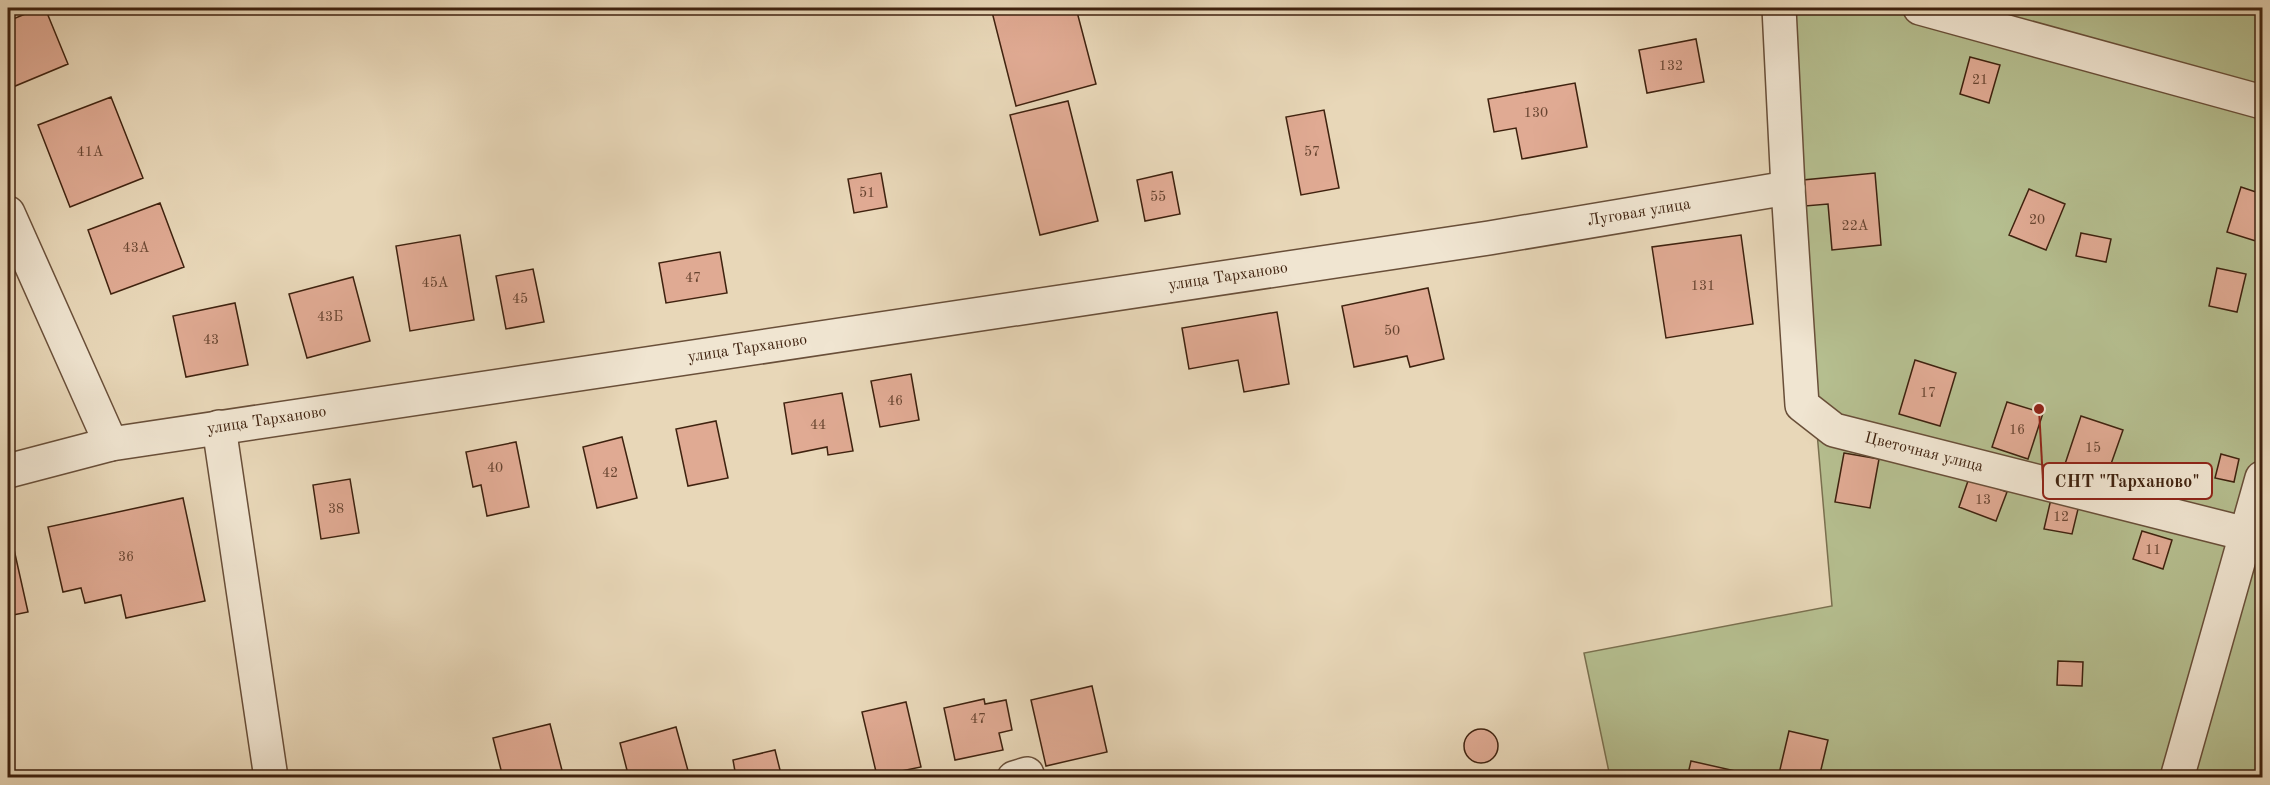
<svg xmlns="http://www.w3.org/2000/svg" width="2270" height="785" font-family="'Old Standard TT',serif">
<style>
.green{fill:#b5be8f;stroke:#7a704f;stroke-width:1.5}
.building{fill:#e0aa93;stroke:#3f220f;stroke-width:1.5}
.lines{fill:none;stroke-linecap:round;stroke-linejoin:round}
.minor-casing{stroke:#694f39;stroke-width:36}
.minor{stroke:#f0e5d1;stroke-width:33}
.labels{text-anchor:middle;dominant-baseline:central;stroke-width:5;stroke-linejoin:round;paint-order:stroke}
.number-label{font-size:14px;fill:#674430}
.street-label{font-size:16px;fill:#3f220f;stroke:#f0e5d1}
.leader{fill:none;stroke:#8f2418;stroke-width:2}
.callout-dot{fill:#8f2418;stroke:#f0e5d1;stroke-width:2}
.callout{fill:#f0e5d1;stroke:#8f2418;stroke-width:2}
.callout-label{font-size:18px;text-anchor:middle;font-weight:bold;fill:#3f220f}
</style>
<rect width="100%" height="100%" fill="#e8d7b8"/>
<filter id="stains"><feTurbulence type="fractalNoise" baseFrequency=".00333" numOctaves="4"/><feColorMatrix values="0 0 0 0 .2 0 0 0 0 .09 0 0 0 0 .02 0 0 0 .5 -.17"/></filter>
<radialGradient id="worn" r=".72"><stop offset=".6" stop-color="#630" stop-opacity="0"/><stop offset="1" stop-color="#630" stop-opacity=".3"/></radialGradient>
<!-- green -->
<path class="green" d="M1785,8H2262V777H1610L1584,653L1832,606L1798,212Z"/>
<!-- building -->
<path class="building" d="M40,8H45L68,64L8,89V21Z
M991,8H1076L1096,84L1016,106Z
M1985,8H2011L2009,17L1984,11Z
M1696,39L1704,82L1647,93L1639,50Z
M1970,57L2000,65L1989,103L1960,94Z
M1575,83L1587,147L1522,159L1516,128L1494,132L1488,99Z
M111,97L143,178L70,207L38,125Z
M1068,101L1098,221L1040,235L1010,115Z
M1324,110L1339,188L1301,195L1286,117Z
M1172,172L1180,214L1145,221L1137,180Z
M881,173L887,207L854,213L848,179Z
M1875,173L1881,245L1832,250L1828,204L1805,206L1803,180Z
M2241,187L2262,194V243L2227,232Z
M2029,189L2065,204L2046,250L2009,235Z
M160,203L184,267L111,294L88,230Z
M2081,233L2111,239L2106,262L2076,256Z
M460,235L474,320L410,331L396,246Z
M1741,235L1753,324L1666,338L1652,247Z
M720,252L727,293L666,303L659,263Z
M2217,268L2246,274L2237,312L2209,306Z
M533,269L544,322L506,329L496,276Z
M353,277L370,341L307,358L289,294Z
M1428,288L1444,359L1410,367L1407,356L1354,367L1342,306Z
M235,303L248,365L186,377L173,316Z
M1277,312L1289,384L1244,392L1238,360L1189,369L1182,328Z
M1915,360L1956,373L1940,426L1899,414Z
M911,374L919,420L880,427L871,381Z
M842,393L853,451L828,455L827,447L792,454L784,403Z
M2007,402L2043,413L2028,459L1992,447Z
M2081,416L2123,430L2105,481L2064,467Z
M716,421L728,478L688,486L676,429Z
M622,437L637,498L597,508L583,447Z
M516,442L529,507L487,516L481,485L473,487L466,452Z
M1844,453L1879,459L1870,508L1835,502Z
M2221,454L2239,459L2234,482L2215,478Z
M1969,478L2007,492L1996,521L1959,507Z
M350,479L359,533L321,539L313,485Z
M183,498L205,601L126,618L121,595L85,603L81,588L63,592L48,527Z
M2051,499L2079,505L2072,534L2044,529Z
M2142,531L2172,540L2163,569L2133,559Z
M11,536L28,612L8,616V537Z
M2058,661L2083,662L2082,686L2057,685Z
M1092,686L1107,752L1046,766L1031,700Z
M984,699L985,704L1006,700L1012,730L999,733L1003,750L955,760L944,708Z
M906,702L921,767L877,776L862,712Z
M550,724L564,778H503L493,738Z
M676,727L690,778H629L620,743Z
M1464 746a17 17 0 1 1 34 0a17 17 0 1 1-34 0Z
M1789,731L1828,740L1819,778H1778Z
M775,750L782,778H732L736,777L733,760Z
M1691,761L1740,772L1739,778H1687Z
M381,771L382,778H350Z"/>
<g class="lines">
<!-- minor casing -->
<g class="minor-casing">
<g id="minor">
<path id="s1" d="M1779,8L1788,188L1802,405L1834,430L2262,538"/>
<path d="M1920,8L2262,102"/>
<path d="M8,213L111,444"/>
<path d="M219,427L271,778"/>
<path id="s2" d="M8,471L111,444L1489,238L1788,188"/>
<path d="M1014,778L1027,774"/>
<path d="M2177,778L2262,478"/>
</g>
</g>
<!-- minor -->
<use href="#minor" class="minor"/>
</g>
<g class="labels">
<!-- number labels -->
<g class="number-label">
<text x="1671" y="66">132</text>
<text x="1980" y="80">21</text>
<text x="1536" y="113">130</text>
<text x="90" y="152">41А</text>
<text x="1312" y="152">57</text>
<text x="867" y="193">51</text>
<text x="1158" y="197">55</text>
<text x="2037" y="220">20</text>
<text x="1855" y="226">22А</text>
<text x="136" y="248">43А</text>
<text x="693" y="278">47</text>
<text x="435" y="283">45А</text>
<text x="1703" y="286">131</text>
<text x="520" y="299">45</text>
<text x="330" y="317">43Б</text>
<text x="1392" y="331">50</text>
<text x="211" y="340">43</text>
<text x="1928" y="393">17</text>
<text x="895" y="401">46</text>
<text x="818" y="425">44</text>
<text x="2017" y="430">16</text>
<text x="2093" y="448">15</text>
<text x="495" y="468">40</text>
<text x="610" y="473">42</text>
<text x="1983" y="500">13</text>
<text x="336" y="509">38</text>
<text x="2061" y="517">12</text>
<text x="2153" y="550">11</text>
<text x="126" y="557">36</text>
<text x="978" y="719">47</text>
</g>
<!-- street labels -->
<g class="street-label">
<text stroke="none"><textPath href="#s2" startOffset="1652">Луговая улица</textPath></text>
<text stroke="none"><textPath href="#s2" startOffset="1236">улица Тарханово</textPath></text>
<text stroke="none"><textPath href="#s2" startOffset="750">улица Тарханово</textPath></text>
<text stroke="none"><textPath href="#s2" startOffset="264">улица Тарханово</textPath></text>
<text stroke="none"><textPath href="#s1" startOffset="531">Цветочная улица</textPath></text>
</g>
</g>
<!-- callouts -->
<path class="leader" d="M2039 409L2043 481"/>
<circle class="callout-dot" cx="2039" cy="409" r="6"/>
<rect class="callout" x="2043" y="463" width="169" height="36" rx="6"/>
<g class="callout-label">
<text x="2127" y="487">СНТ "Тарханово"</text>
</g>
<!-- margin -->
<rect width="2270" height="785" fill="none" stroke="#e8d7b8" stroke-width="30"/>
<rect x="9" y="9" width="2252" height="767" fill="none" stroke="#3f220f" stroke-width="3"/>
<rect x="15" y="15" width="2240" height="755" fill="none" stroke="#3f220f" stroke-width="1.5"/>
<rect width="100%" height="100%" filter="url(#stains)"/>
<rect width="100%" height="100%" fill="url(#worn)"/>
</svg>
